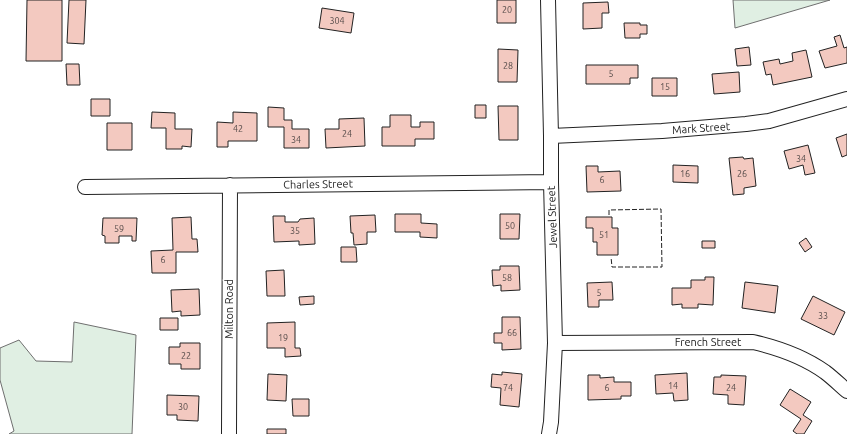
<svg xmlns="http://www.w3.org/2000/svg" width="847" height="434" font-family="Ubuntu,sans-serif">
<style>
.green{fill:#e0efe3;stroke:#6f6f6f}
.building{fill:#f3c9c0;stroke:#222}
.lines{fill:none;stroke-linecap:round;stroke-linejoin:round}
.street-casing{stroke:#222;stroke-width:16}
.street{stroke:#fff;stroke-width:14}
.fence{stroke:#222;stroke-width:1;stroke-dasharray:5 2;stroke-linecap:butt}
.labels{text-anchor:middle;dominant-baseline:central;stroke-width:3;stroke-linejoin:round;paint-order:stroke}
.number-label{font-size:9px;fill:#564c4a}
.street-label{font-size:11px;fill:#222;stroke:#fff}
</style>
<rect width="100%" height="100%" fill="#fff"/>
<!-- green -->
<path class="green" d="M733,0H830L735,28Z
M74,322L136,335L132,434H9L14,431L0,380V348L19,340L36,361L72,362Z"/>
<!-- building -->
<path class="building" d="M27,0H62V61H26Z
M69,0H86L84,44L67,43Z
M497,0H516V23H497Z
M608,2L609,13H602V28L583,29V3Z
M322,8L354,13L351,33L319,28Z
M624,23H640V25H647V34H640V38H625Z
M840,35L844,48L847,47V63L825,68L819,51L837,46L834,37Z
M749,47L751,65L737,66L735,49Z
M498,49L518,50L517,82H498Z
M806,50L812,77L773,85L771,74L766,75L763,62L779,59L780,64L793,61L792,53Z
M66,64H79L80,85H67Z
M586,65H638V78H630V84H586Z
M739,72L740,92L714,94L712,74Z
M652,78H677V96H652Z
M91,99H110V116H91Z
M475,105H486V118H475Z
M498,106H518V140H499Z
M268,107L284,108V120H292V129H309V148H284V127H268Z
M152,112L175,113V129H192L191,147L182,146V149H166V128H151Z
M233,112L257,113V141H228V147H217V122L233,123Z
M390,115H411V127H420V122H434V139H415V146H382V127H390Z
M364,118L365,146L326,148L325,129H339V119Z
M107,123H132V150H107Z
M847,134V155L842,157L836,138Z
M808,145L815,173L805,175L803,165L789,169L784,151Z
M743,157L744,159L753,158L756,186L744,188V194L733,195L729,158Z
M673,165L698,166V183L673,182Z
M586,166H598V172L620,171L621,191L587,192Z
M395,214H421V223L437,224V238L420,237V232H395Z
M500,214H520L519,239H500Z
M375,215L376,232H367V244L354,245L353,233H351L350,216Z
M273,216H285V222H298L300,219L314,218L315,244L299,245V241L274,242Z
M191,217L192,239H197L198,252H176V273H152L151,251L173,250L172,218Z
M586,217H612V228H618V255H597V242H593V228H586Z
M103,218H137L136,241H132V236H119V243H105V236L102,235Z
M806,238L812,247L805,252L799,243Z
M702,241H715V248H702Z
M341,247H356L357,262H341Z
M500,266H519L520,290L501,291V285L493,286L492,270H500Z
M284,270L285,296H267L266,271Z
M705,277H714L713,305L698,304V308H682V304L672,305V288H691V280H705Z
M612,282L613,300H599V307H588L587,283Z
M745,282L778,286L775,313L742,308Z
M199,289L200,315L181,316V311L172,312L171,290Z
M314,296V304L300,305L299,297Z
M813,296L845,312L834,335L801,319Z
M502,317H520L521,349L502,350V343H494V333H502Z
M160,318H178V330H160Z
M295,322V348H300L301,356L285,357V348H267V323Z
M180,343H200V369H181V364H169V347H180Z
M502,372L522,374L519,407L500,405L501,388L491,387L492,374L502,375Z
M687,373L688,400L674,401L673,393L656,394L655,375Z
M268,374L287,375L286,401L267,400Z
M588,375H600V378L614,377V382H631V396H621V399L588,400Z
M721,375L746,376L744,405L728,404V395L713,394L714,377H721Z
M790,389L811,402L803,415L812,421L804,434H797L793,431L801,419L780,405Z
M167,395L199,396L198,421L177,420V415H167Z
M292,399H309V416H293Z
M267,429H286V434H267Z"/>
<g class="lines">
<!-- street casing -->
<g class="street-casing">
<path id="street" d="M548,0L551,136V182L555,343L551,422L549,434
M551,136L662,131L746,124L769,121L847,99
M85,187L551,182
M555,343L753,342C779,348 804,357 825,372C833,378 840,385 847,391
M229,434L230,185"/>
</g>
<!-- street -->
<use href="#street" class="street"/>
<!-- fence -->
<path class="fence" d="M609,215V210L661,209L662,267H612L611,257"/>
</g>
<g class="labels">
<!-- number labels -->
<g class="number-label">
<text x="507" y="10">20</text>
<text x="337" y="21">304</text>
<text x="508" y="66">28</text>
<text x="611" y="74">5</text>
<text x="665" y="87">15</text>
<text x="238" y="129">42</text>
<text x="347" y="134">24</text>
<text x="296" y="140">34</text>
<text x="801" y="159">34</text>
<text x="685" y="174">16</text>
<text x="742" y="174">26</text>
<text x="602" y="180">6</text>
<text x="510" y="226">50</text>
<text x="119" y="229">59</text>
<text x="295" y="231">35</text>
<text x="604" y="235">51</text>
<text x="163" y="260">6</text>
<text x="507" y="278">58</text>
<text x="599" y="293">5</text>
<text x="823" y="316">33</text>
<text x="512" y="333">66</text>
<text x="283" y="338">19</text>
<text x="186" y="356">22</text>
<text x="673" y="386">14</text>
<text x="508" y="388">74</text>
<text x="607" y="388">6</text>
<text x="731" y="388">24</text>
<text x="183" y="407">30</text>
</g>
<!-- street labels -->
<g class="street-label">
<text transform="translate(701 128) rotate(-4)">Mark Street</text>
<text transform="translate(318 184) rotate(-1)">Charles Street</text>
<text transform="translate(552 217) rotate(-92)">Jewel Street</text>
<text transform="translate(229 309) rotate(-90)">Milton Road</text>
<text x="708" y="342">French Street</text>
</g>
</g>
</svg>
